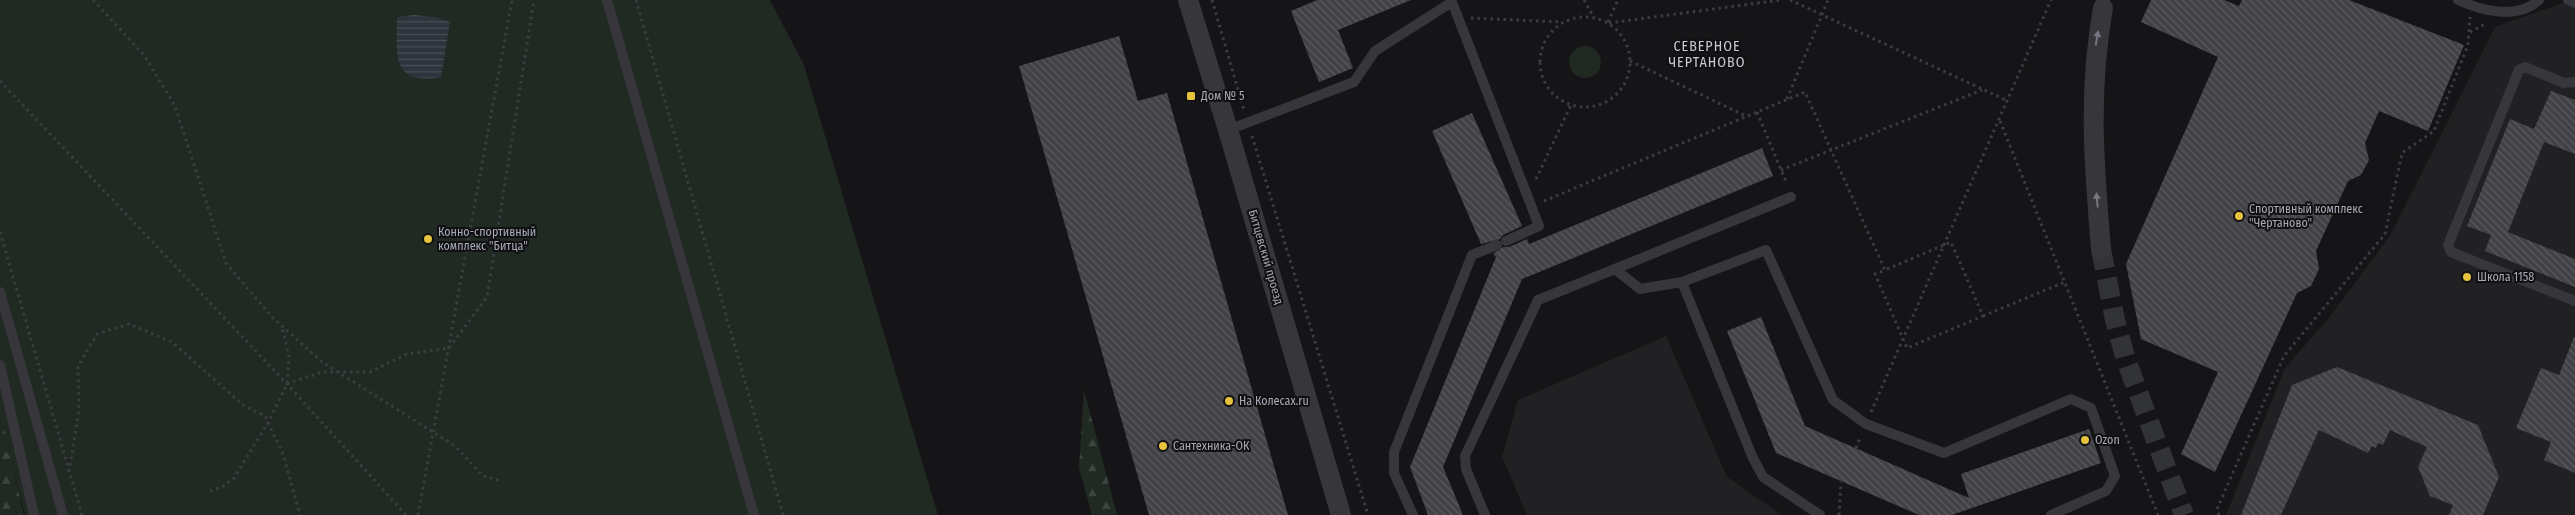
<svg xmlns="http://www.w3.org/2000/svg" width="2575" height="515" font-family="'Fira Sans Condensed',sans-serif">
<style>
.built{fill:#212123}
.forest{fill:url(#forest-firs)}
.green{fill:#212923}
.water{fill:url(#water-rules)}
.building{fill:url(#building-back-hatch)}
.lines{fill:none;stroke-linecap:round;stroke-linejoin:round}
.minor-tunnel{stroke:#323337;stroke-width:20;stroke-dasharray:20 10;stroke-linecap:butt}
.path{stroke:#3c3d42;stroke-width:3;stroke-dasharray:2.5 4;stroke-linecap:butt}
.service{stroke:#36363b;stroke-width:10}
.minor{stroke:#36363b;stroke-width:20}
.oneway{fill:#75767f}
.poi-dot{fill:#e6c23d;stroke:#101012;stroke-width:2}
.labels{text-anchor:middle;dominant-baseline:central;stroke-width:4;stroke-linejoin:round;paint-order:stroke}
.poi-label{font-size:12px;fill:#a8aab6;stroke:#101012;text-anchor:start}
.street-label{font-size:12px;fill:#a8aab6;stroke:#101012}
.neighbourhood-label{font-size:14px;letter-spacing:1px;fill:#c8cad2;stroke:#101012}
</style>
<defs>
<pattern id="forest-firs" width="22" height="20" patternUnits="userSpaceOnUse" patternTransform="scale(1.25)"><rect width="22" height="20" fill="#212923"/><path d="M5 1l3.5 6h-7zM16 11l3.5 6h-7z" fill="#3e4541"/></pattern>
<pattern id="water-rules" width="6" height="5" patternUnits="userSpaceOnUse" patternTransform="scale(1.25)"><rect width="6" height="5" fill="#2e343c"/><path d="M0 2.5h6" fill="none" stroke="#494f56"/></pattern>
<pattern id="building-back-hatch" width="6" height="6" patternUnits="userSpaceOnUse" patternTransform="scale(1.25)"><rect width="6" height="6" fill="#424246"/><path d="M-1 5l2 2M0 0l6 6M5-1l2 2" fill="none" stroke="#5a5b5e"/></pattern>
</defs>
<rect width="100%" height="100%" fill="#151517"/>
<!-- built -->
<path class="built" d="M2565,2L2575,6V515H2226L2285,368L2328,319L2390,236L2495,27Z
M1666,336L1727,477L1782,515H1527L1502,457L1518,400Z"/>
<!-- forest -->
<path class="forest" d="M1084,390L1117,515H1092L1079,468Z
M0,406L1,413L24,515H0Z"/>
<!-- green -->
<path class="green" d="M0,0H770L804,65L938,515H25L0,412Z
M1569 62a16 16 0 1 1 32 0a16 16 0 1 1-32 0Z"/>
<!-- water -->
<path class="water" d="M414,15L434,17L450,22L441,77C390,86 397,53 397,17Z"/>
<!-- building -->
<path class="building" d="M1317,0H1411L1338,30L1353,68L1319,82L1291,11Z
M2151,0H2224L2239,6L2242,0H2349L2464,45L2428,131L2379,111L2365,143L2369,160L2361,175L2348,181L2316,251L2319,269L2311,286L2297,293L2215,472L2181,454L2218,372L2141,339L2126,264L2218,57L2141,22Z
M1119,36L1138,101L1167,93L1288,515H1149L1019,66Z
M2551,91L2575,100V154L2544,142L2508,232L2575,259V287L2485,251L2491,235L2467,226L2510,119L2534,129Z
M1472,113L1522,226L1503,235L1500,239L1481,244L1432,131Z
M1762,148L1773,176L1522,279L1443,467L1463,515H1428L1410,467L1496,257L1493,254L1503,247H1509L1527,239L1529,244Z
M1761,317L1805,426L1969,498L1961,474L2089,429L2101,463L1952,515H1919L1776,453L1727,331Z
M2574,337H2575V473L2544,460L2551,442L2516,428L2541,368L2559,375Z
M2337,367L2478,425L2499,477L2483,515H2449L2453,505L2430,496L2418,467L2427,447L2390,430L2383,445L2378,443L2376,448L2372,446L2368,453L2319,430L2281,515H2241L2292,385Z"/>
<g class="lines">
<!-- minor-tunnel -->
<path class="minor-tunnel" d="M2101,249L2115,320L2126,360L2184,515"/>
<!-- path -->
<path class="path" d="M93,0L144,55L175,106L226,263L272,317L322,362L455,446L483,476L502,481
M636,0L783,515
M1212,0L1244,110
M1584,0L1593,16
M1790,0L2008,101
M1540 62a45 45 0 1 1 90 0a45 45 0 1 1-90 0Z
M1471,18L1562,22
M1608,22L1618,0
M1609,23L1781,0
M2470,32L2487,23
M1630,61L1746,116
M0,81L287,384L406,515
M1787,99L1828,0
M1757,112L1787,184
M2000,121L2158,515
M1252,136L1368,515
M1781,170L1982,90
M1536,179L1571,105
M1544,201L1805,92L1885,270L1875,274L1907,348L1983,316L1951,242L1885,270
M0,232L82,515
M1983,316L2065,282
M287,384L322,372H370L407,354L449,348L487,297L534,0
M1871,412L2051,0
M1856,448L1861,436
M69,472L79,411L78,366L97,334L129,324L172,342L243,405L265,416L283,454L300,515
M210,491L222,487L234,478L269,421L287,384L289,357L282,327
M418,515L512,0
M1839,515L1841,482
M2219,515L2217,509L2284,356L2385,234L2402,153L2434,131L2468,45L2470,17"/>
<!-- service -->
<path class="service" d="M607,0L754,515
M2458,0C2482,11 2517,20 2539,0
M2568,0L2575,3
M2575,82L2564,83L2525,67L2519,70L2448,245L2451,252L2575,301
M1228,130L1354,82L1375,51L1452,2L1539,226L1506,241
M1615,269L1791,197
M1682,282L1766,250L1833,400L1866,424L1944,453L2071,399L2091,408L2115,476L2106,491L2051,515
M0,292L63,515
M0,365L34,515
M1413,515L1394,473V452L1472,255L1497,245
M1485,515L1466,469L1465,456L1538,300L1615,269L1640,289L1682,282L1752,456L1763,477L1820,515"/>
<!-- minor -->
<path class="minor" d="M1188,0L1228,130L1341,515
M2101,249C2094,165 2088,92 2103,8"/>
</g>
<!-- one-way arrows -->
<defs><path id="oneway-solid" d="M-6-.8H1V-3.2L6.5 0L1 3.2V.8H-6Z" transform="scale(1.25)"/></defs>
<g class="oneway">
<use href="#oneway-solid" transform="translate(2097 38) rotate(-80)"/>
<use href="#oneway-solid" transform="translate(2097 200) rotate(-95)"/>
</g>
<!-- markers -->
<g class="poi-dot">
<rect x="1186" y="91" width="10" height="10" rx="2.5"/>
<circle cx="2239" cy="216" r="5"/>
<circle cx="428" cy="239" r="5"/>
<circle cx="2467" cy="277" r="5"/>
<circle cx="1229" cy="401" r="5"/>
<circle cx="2085" cy="440" r="5"/>
<circle cx="1163" cy="446" r="5"/>
</g>
<g class="labels">
<!-- poi labels -->
<g class="poi-label">
<text x="1201" y="96">Дом № 5</text>
<text x="2249" y="209">Спортивный комплекс<tspan x="2249" dy="14">"Чертаново"</tspan></text>
<text x="438" y="232">Конно-спортивный<tspan x="438" dy="14">комплекс "Битца"</tspan></text>
<text x="2477" y="277">Школа 1158</text>
<text x="1239" y="401">На Колесах.ru</text>
<text x="2095" y="440">Ozon</text>
<text x="1173" y="446">Сантехника-ОК</text>
</g>
<!-- street labels -->
<g class="street-label">
<text transform="translate(1266 257) rotate(74)">Битцевский проезд</text>
</g>
<!-- neighbourhood labels -->
<g class="neighbourhood-label">
<text x="1707" y="46">СЕВЕРНОЕ<tspan x="1707" dy="16">ЧЕРТАНОВО</tspan></text>
</g>
</g>
</svg>
